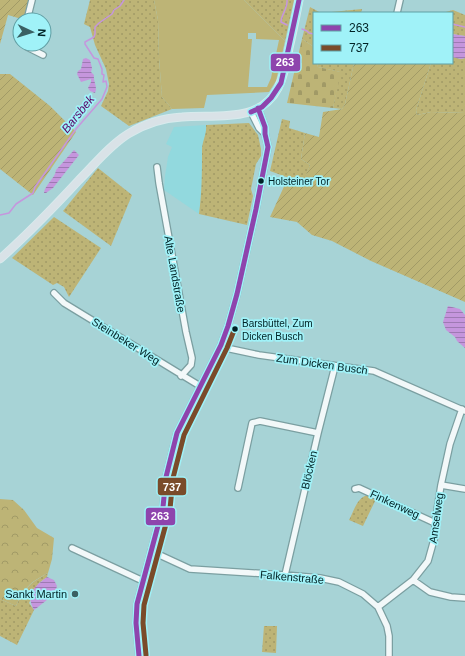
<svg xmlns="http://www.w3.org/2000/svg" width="465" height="656" font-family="Arial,sans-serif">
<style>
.built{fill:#92d9de}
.grass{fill:url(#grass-dots)}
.forest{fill:url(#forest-crowns)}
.cemetery{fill:url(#cemetery-stones)}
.garden{fill:url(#garden-furrows)}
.pitch{fill:#bdb476;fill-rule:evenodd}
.water{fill:url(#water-rules)}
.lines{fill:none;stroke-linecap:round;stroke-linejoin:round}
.stream{stroke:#c596dd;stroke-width:1.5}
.minor-casing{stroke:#7b9fa1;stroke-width:8}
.major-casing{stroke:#d7ebed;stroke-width:9}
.minor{stroke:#f2f8f9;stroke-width:5.5}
.major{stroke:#d9e2e7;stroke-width:7}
.bus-1-casing{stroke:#a0f2f8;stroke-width:8}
.bus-2-casing{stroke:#a0f2f8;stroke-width:8}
.bus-1{stroke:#8e44ad;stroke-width:5}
.bus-2{stroke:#7a4b2a;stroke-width:5}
.bus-dot{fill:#002225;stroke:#a0f2f8;stroke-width:1.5}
.poi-dot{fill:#3a6063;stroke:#a0f2f8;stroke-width:1.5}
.labels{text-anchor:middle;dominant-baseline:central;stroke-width:3.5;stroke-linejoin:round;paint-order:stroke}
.bus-label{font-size:10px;fill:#002225;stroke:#a0f2f8;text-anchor:start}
.street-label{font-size:11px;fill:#002225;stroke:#a0f2f8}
.poi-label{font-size:11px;fill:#002225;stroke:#a0f2f8;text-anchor:end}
.water-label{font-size:12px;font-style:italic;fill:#590365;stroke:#a0f2f8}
.line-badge{stroke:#a0f2f8;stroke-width:1.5}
.badge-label{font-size:11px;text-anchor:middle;font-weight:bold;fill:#fff}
</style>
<defs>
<pattern id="grass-dots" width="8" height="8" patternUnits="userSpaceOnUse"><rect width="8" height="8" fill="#bdb476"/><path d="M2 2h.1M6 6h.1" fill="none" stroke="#a19a66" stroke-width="1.8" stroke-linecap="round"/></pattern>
<pattern id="forest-crowns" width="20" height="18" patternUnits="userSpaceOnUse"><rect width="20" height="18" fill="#bdb476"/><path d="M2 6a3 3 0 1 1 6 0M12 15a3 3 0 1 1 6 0" fill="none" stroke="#a19a66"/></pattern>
<pattern id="cemetery-stones" width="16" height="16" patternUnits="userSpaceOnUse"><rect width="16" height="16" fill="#bdb476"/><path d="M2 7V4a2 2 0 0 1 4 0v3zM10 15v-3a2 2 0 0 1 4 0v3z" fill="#a19a66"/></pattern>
<pattern id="garden-furrows" width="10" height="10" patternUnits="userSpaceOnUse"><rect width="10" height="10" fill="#bdb476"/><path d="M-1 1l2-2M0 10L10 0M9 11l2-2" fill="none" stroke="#a19a66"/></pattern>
<pattern id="water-rules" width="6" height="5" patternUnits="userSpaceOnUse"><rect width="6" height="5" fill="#c596dd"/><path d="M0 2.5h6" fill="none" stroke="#9e7ab3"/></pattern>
</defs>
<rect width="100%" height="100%" fill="#a7d3d6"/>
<!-- built -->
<path class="built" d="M206,125L207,131L202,148V187L199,214L164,190L165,176L168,157L172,147L166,144L174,127Z"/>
<!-- grass -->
<path class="grass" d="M90,0H154L158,20L159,58L162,97L172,109L129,126L101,106L108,91L109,84L106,69L95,45L90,27L84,24Z
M244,0H294L285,41Z
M310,7L321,13L362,9L361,13H314V49V47L302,39Z
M453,10L465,15V36L452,34V13H442Z
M452,57L461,59L465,58V113L431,112L417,115L416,110L431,63H452Z
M317,63H354L345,104L342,109L333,108L340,72L318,67Z
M282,119L290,121L289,128L305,133L301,159L310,165L303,184L292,179L270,171Z
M249,123L258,135L261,149V156L256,164L251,189L253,196L247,225L199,214C202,192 202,172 202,150C202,141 207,134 206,125Z
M98,168L132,195L111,246L63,211Z
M54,217L101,248L69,297L64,287L57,283L53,285L12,258Z
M368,495L376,499L363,526L349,520C354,511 357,497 368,495Z
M48,573L47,577L39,583L29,603L34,610L17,645L0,636V599L16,606C25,587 30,583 48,573Z
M264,626H277L276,653L262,652Z"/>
<!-- forest -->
<path class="forest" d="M0,499L13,500L24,510L37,528L54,538L52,559L48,573C29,583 25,587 16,606L0,599Z"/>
<!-- cemetery -->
<path class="cemetery" d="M302,39L314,47V63H317L318,67L341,72L333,108L287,103Z"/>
<!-- garden -->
<path class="garden" d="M0,0H30L25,20L8,15L0,44Z
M354,63H431L416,110L417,115L431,112L465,113V302L371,261L332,241L312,235L297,222L270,217L287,180L301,187L310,165L301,159L305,133L319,137L323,112L342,109L345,104Z
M0,74H10L50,106L76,132L33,195L0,169Z"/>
<!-- pitch -->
<path class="pitch" d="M154,0H244L285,41L276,81L269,92L207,95L204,108L172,109L162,97L159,58L158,20ZM248,33H256V39L279,40L271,78L267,87H248L252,39H248Z"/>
<!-- water -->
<path class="water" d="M452,34L465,36V58L461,59L452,57Z
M86,58L90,60L92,68L91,72L94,75C93,82 98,86 95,93L90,91L88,88L91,82V79L81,82L77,74L78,71L81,69L83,59Z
M74,150L79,155L53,188L46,193H44C45,184 55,179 56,170Z
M448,306L460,309L465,315V348L457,341L455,337L446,330L443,322Z
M47,577L54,580L57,586C56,589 56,591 55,593C53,595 36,609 34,610C25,594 35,586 47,577Z"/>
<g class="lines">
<!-- stream -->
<path class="stream" d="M287,0C288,8 281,15 281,22L287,25
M452,24L465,27
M302,29L307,31L309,33L314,34
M0,215L9,213L16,204L33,193L35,187L76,129L102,99L107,87L106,81L103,82L104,75L102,74V69L98,59L94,58L85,44V42L94,37L95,34V27L99,23L112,14L114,10L120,6L124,0"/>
<!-- minor casing -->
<g class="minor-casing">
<path id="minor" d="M397,13L400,0
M27,20L32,0
M24,44L27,47L43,55
M251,112L259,128L265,134
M157,167L159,183L186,332L192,358L191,365L181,376
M54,293L64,303L200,386
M221,345L226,348L259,355L374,371L465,411
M441,485L465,489
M238,488L252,423L260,421L318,433
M355,489L359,488L435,523
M72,548L143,581
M151,551L190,569L285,575L320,578L339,582L363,594L378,607L387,626L389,636V656
M285,575L318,433L335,366
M413,580L430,592L451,597L465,598
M378,607L413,580L428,561L435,536V523L441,485L450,444L462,409
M139,656L136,623L137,604L163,507L166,477L177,433L221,345L228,326L237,294L256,209L268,147L265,134V127L258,108"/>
</g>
<!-- major casing -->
<g class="major-casing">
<path id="major" d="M0,259C28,234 54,207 79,180C95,164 109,146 128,134C144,124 163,118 182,117C214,114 260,124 278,88C284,76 287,61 289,48C293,32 296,16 299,0"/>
</g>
<!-- minor -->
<use href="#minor" class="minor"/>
<!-- major -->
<use href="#major" class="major"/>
<!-- bus-1 casing -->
<g class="bus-1-casing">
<path id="bus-1" d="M251,112L262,107L271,98L281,83L299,0
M139,656L136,623L137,604L163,507L166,477L177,433L221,345L228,326L237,294L256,209L268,147L265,134V127L258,108"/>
</g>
<!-- bus-2 casing -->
<g class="bus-2-casing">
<path id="bus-2" d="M146,655L143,623L144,605L170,509L173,478L184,435L227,348L235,328"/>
</g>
<!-- bus-1 -->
<use href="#bus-1" class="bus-1"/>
<!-- bus-2 -->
<use href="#bus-2" class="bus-2"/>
</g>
<!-- markers -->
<g class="bus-dot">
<circle cx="261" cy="181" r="3.5"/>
<circle cx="235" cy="329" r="3.5"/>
</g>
<circle class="poi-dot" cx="75" cy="594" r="4"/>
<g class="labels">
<!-- bus labels -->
<g class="bus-label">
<text x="268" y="181">Holsteiner Tor</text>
<text x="242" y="323">Barsbüttel, Zum<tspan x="242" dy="13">Dicken Busch</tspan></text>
</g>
<!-- street labels -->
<g class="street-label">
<text transform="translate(175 274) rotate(80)">Alte Landstraße</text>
<text transform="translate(126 341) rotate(32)">Steinbeker Weg</text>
<text transform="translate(322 364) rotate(8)">Zum Dicken Busch</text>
<text transform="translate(309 470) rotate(-77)">Blöcken</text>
<text transform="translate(395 504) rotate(25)">Finkenweg</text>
<text transform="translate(436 518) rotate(-82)">Amselweg</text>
<text transform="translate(292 577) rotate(5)">Falkenstraße</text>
</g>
<!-- poi labels -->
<g class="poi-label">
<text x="67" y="594">Sankt Martin</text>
</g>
<!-- water labels -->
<g class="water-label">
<text transform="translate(78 114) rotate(-51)">Barsbek</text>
</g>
</g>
<g class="line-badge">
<rect x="270" y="53" width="31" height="19" rx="4" fill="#8e44ad"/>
<rect x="157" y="477" width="30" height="19" rx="4" fill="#7a4b2a"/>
<rect x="145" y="507" width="31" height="19" rx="4" fill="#8e44ad"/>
</g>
<g class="badge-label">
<text x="285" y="66">263</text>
<text x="172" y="491">737</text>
<text x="160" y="520">263</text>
</g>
<!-- legend -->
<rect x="313" y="12" width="140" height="52" fill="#a0f2f8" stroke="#609fa4"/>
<rect x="321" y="25" width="20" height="6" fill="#8e44ad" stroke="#609fa4"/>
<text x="349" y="32" font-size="12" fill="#002225">263</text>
<rect x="321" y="45" width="20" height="6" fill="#7a4b2a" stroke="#609fa4"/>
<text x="349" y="52" font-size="12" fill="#002225">737</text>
<!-- north arrow -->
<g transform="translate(32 32) rotate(94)"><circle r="19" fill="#a0f2f8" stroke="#609fa4"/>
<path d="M0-3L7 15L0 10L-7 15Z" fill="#3a6063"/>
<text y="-6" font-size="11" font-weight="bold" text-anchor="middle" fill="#002225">N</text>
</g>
</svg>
